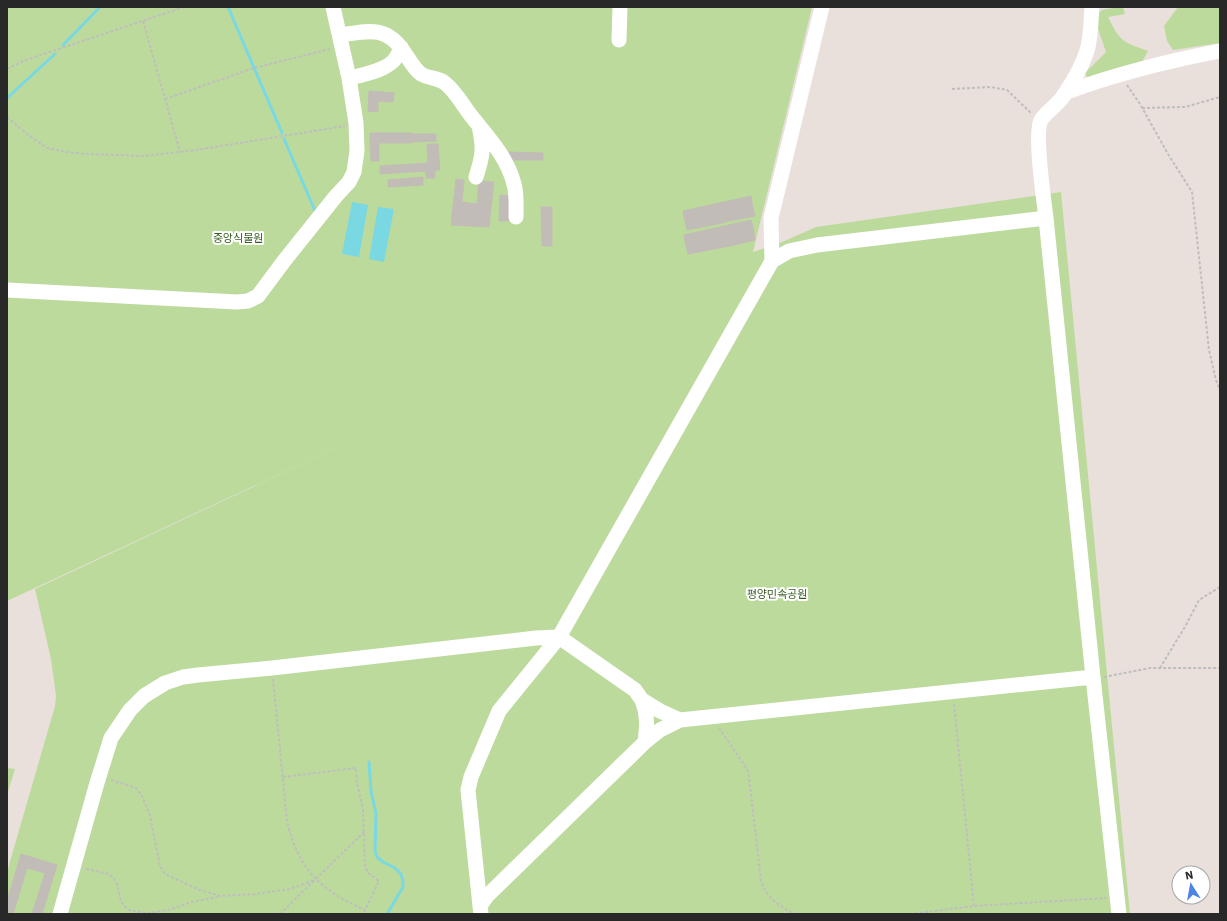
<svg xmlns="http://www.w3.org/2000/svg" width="1227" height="921" font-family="'IBM Plex Sans','Noto Sans KR',sans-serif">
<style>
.green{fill:#bdda9d}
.water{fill:#79d8e1}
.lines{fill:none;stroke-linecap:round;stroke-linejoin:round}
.stream{stroke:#79d8e1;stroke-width:3}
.building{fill:#c1bcb7;stroke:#c4bcb5}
.path{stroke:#bebebe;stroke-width:2;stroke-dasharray:3 2;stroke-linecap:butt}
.minor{stroke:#fff;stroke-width:15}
.labels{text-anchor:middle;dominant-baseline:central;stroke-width:4;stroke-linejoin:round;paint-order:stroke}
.park-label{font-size:11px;fill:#385c21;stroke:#fff}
</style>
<rect width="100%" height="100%" fill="#e9e0db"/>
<!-- green -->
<path class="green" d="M7,7H812L753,252L782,242L816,227L1061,192L1130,914H7V872L55,706L56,696L51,659L35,589L419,409L7,601Z
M1119,7H1123L1125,14L1108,17C1121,43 1122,41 1148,51L1142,62L1088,79L1085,73L1106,52L1097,26L1096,15L1102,10Z
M1178,7H1220V43L1173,50L1167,41L1164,26Z
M7,768L15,769L7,795Z"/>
<!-- water -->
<path class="water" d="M352,202L368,205L359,257L342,254Z
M378,207L394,209L384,262L369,259Z"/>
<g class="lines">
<!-- stream -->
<path class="stream" d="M228,7L282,133
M63,45L100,7
M7,98L55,54
M284,139L316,213
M369,762L371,791L376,814L375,851L377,857L383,862L395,868L401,874L403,882V887L387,914"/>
</g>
<!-- building -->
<path class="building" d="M369,91L394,93L393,102L378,101V112L368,111Z
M370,133H412V143H370Z
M412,134H436V141L412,142Z
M370,143H379V161H371Z
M427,144H438L440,170H435V178H426V171L380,174V166L428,163Z
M509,152L543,153V160H509Z
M423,177V185L388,187V180Z
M456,179L464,180L462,202L477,204L479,181L494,182L490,217L452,215Z
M500,195L510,196L509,221H499Z
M751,196L752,203L726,208L729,221L718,224L715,211L684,217L683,211Z
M752,203L755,216L729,221L726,208Z
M541,207H552V246H542Z
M715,211L718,224L687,230L684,217Z
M452,215L490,217L489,227L451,225Z
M751,220L753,227L727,232L730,246L719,248L716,235L685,241L684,235Z
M753,227L755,240L730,246L727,232Z
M716,235L719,248L688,254L685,241Z
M21,854L57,865L42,914H32L45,873L27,868L13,914H7V901Z"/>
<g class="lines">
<!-- path -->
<path class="path" d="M143,21L180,152
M7,69L23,61L184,7
M1127,85L1140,104L1168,154L1192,192L1209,350L1216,380L1220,391
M952,89L990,87L1007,90L1031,113
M165,99L254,68L330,49
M1142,108L1185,107L1220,97
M7,117L27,134L47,148L67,152L86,154L144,156L196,150L345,126
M1160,668L1186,625L1199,600L1220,587
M1104,677L1150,668H1220
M273,679L287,821C298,869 321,891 365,910
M954,704L974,906
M719,728L747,769L749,777L761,881C767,899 779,905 794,914
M283,777L356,768L357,783L363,809L365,866L368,873L379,881L363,914
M111,780L136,788L142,796L150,816L160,866L165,874L197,889L220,896L255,894L290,889L315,880
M86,869L109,874L114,879L117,884L121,902L129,910L146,913L169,910L191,902L219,897
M280,914L364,832
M910,914L974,906L1106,898"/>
<!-- minor -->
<path class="minor" d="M340,35C368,31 386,25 404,52C409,59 414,69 421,74C429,79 439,77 446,84C456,92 464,107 472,117C489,138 507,157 514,184C517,194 516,206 516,217
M619,40L620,7
M349,78C363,75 390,70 397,56C399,53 400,50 401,47
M1067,92C1116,74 1168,61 1220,51
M476,177C483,155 484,149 479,126
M1046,218C1044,201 1034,133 1041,120C1046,112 1056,106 1062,98C1073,82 1083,66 1088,47C1091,34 1091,20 1092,7
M772,261L771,218L822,7
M7,290L237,302L248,301L258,296L284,261L336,196L349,182L354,172L357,151L356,123L349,78L333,7
M642,700C648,715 647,727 645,742
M680,720L660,711L642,700L635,690L559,637L772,261L789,251L817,245L1046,218L1093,677L1119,914
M480,906L468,790L471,777L499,711L559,637
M60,914L97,783L111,738L130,710L144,696L165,683L183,677L198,675L272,668L536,638L559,637
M481,914L480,906L487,896L645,742L660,730L680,720L1093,677"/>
</g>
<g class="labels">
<!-- park labels -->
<g class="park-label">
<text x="238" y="238">중앙식물원</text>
<text x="777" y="594">평양민속공원</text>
</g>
</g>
<!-- border -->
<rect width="1227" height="921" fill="none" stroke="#282828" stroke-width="16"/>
<!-- north arrow -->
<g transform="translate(1191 885) rotate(349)"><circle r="19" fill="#ffffff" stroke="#a9a9a9"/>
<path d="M0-3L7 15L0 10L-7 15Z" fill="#4c85e6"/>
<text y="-6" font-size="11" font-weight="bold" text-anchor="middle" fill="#282828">N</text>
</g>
</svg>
